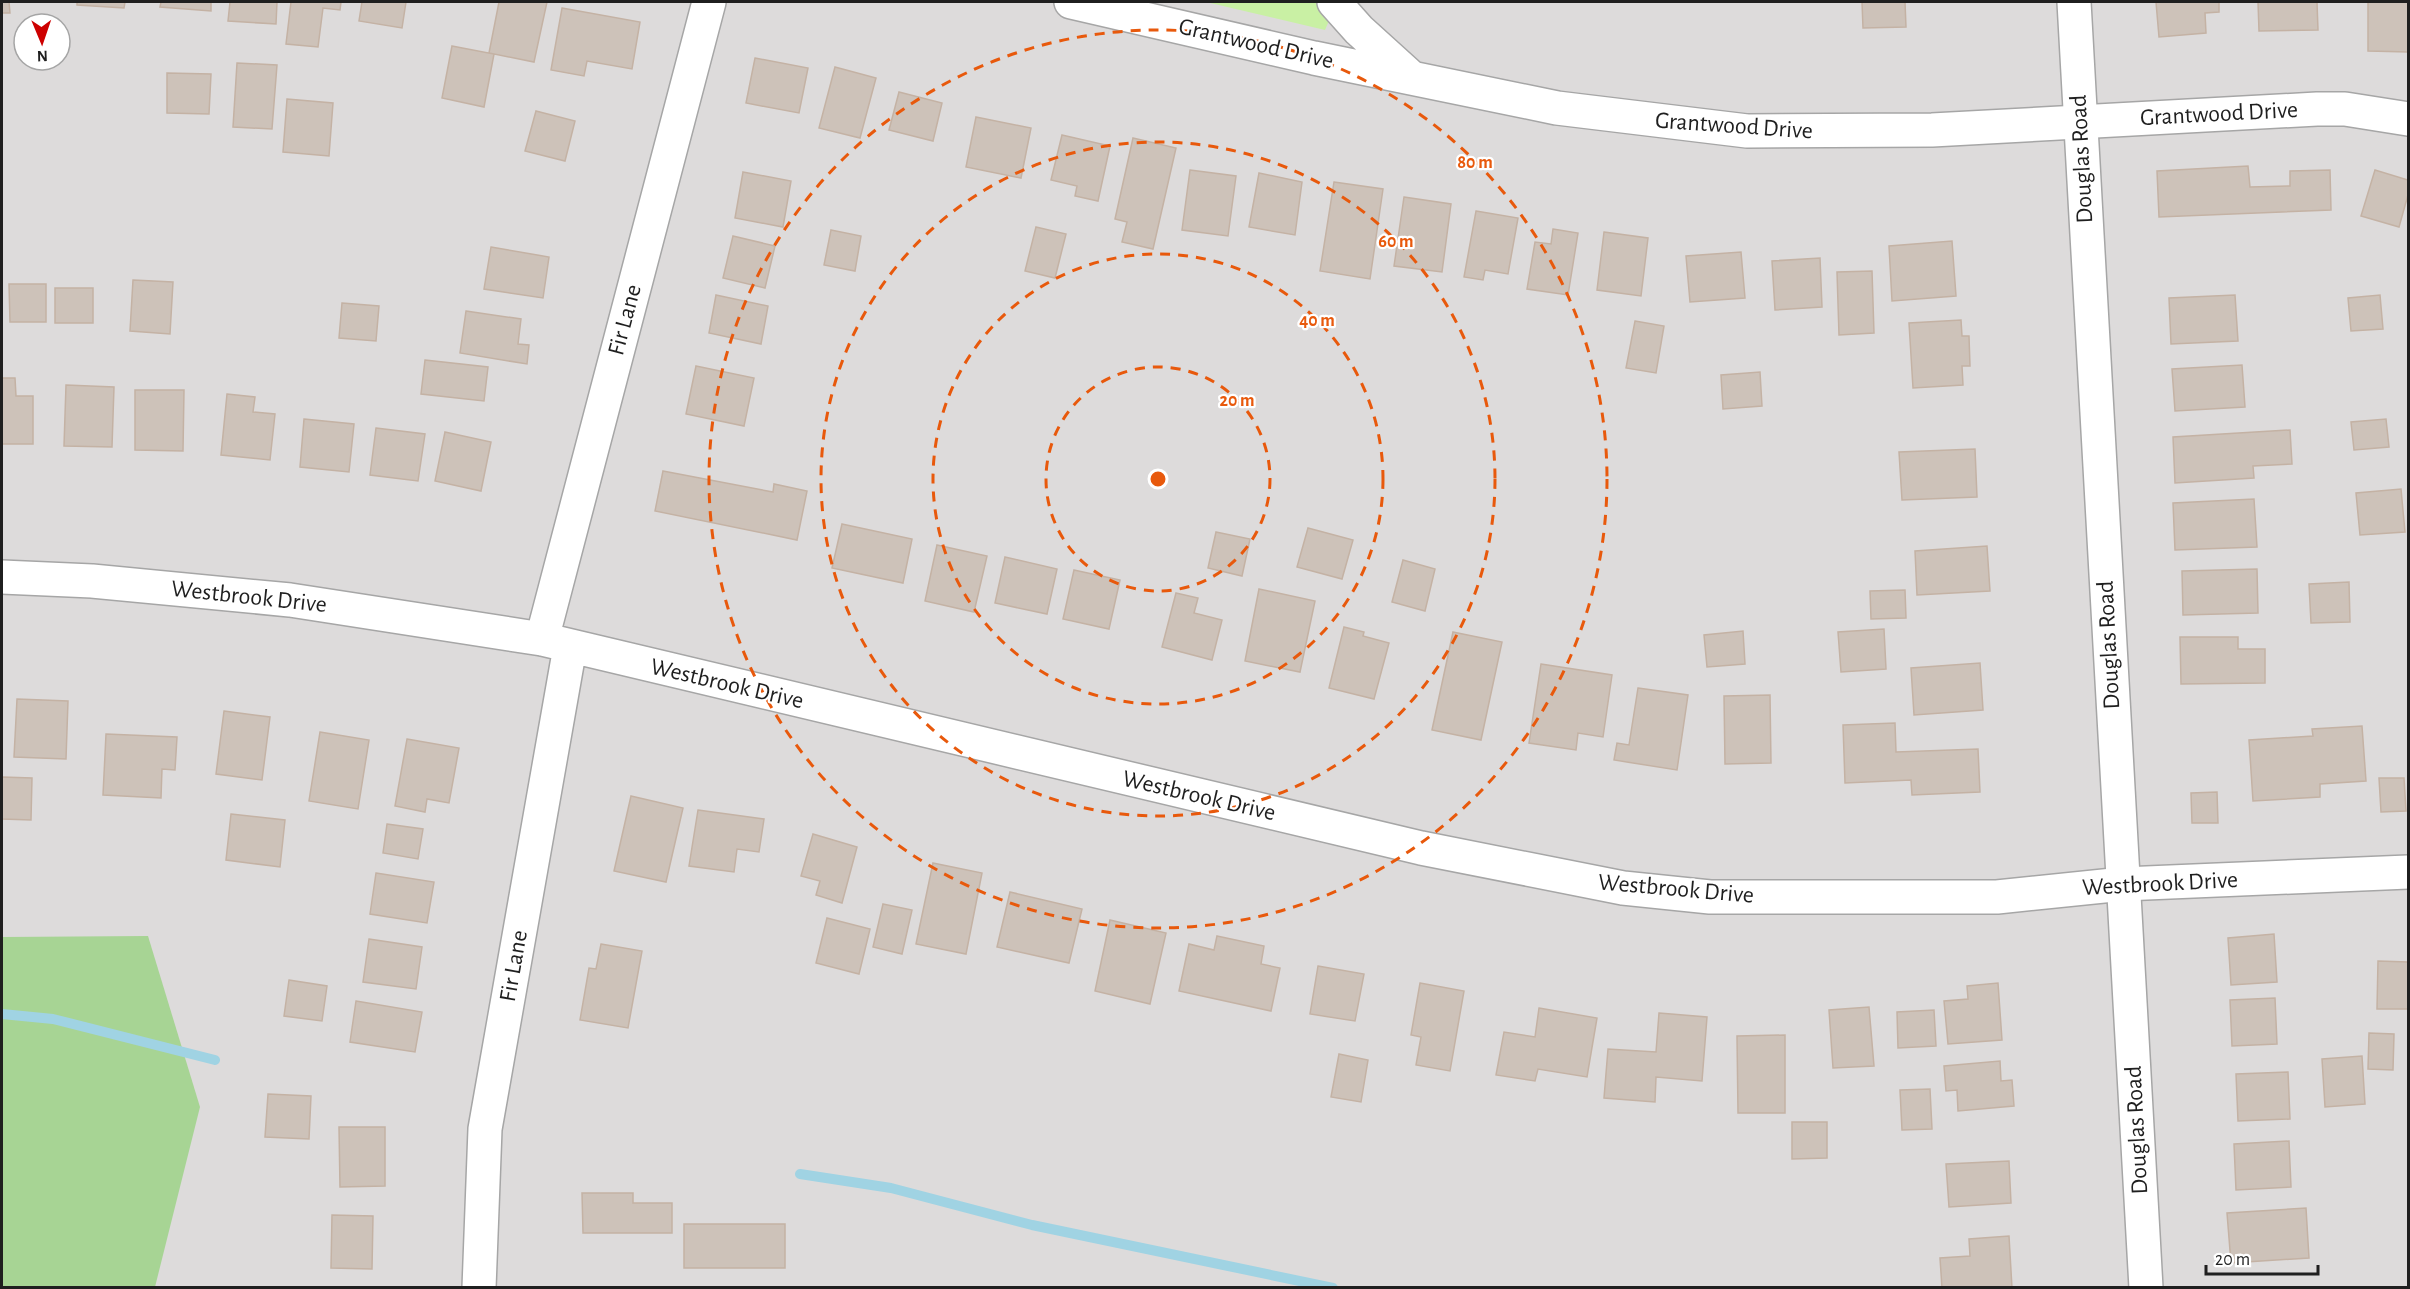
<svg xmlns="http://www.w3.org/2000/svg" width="2410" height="1289" font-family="'Alegreya Sans',sans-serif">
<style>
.residential{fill:#dddbdb;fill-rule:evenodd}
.grass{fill:#c9f0a4}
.forest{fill:#a7d494}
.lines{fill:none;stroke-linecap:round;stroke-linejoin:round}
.stream{stroke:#a0d3e3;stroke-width:10}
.building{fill:#cdc2b9;stroke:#c4b2a4;stroke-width:1.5}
.minor-casing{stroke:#a6a6a6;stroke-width:36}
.tertiary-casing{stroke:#a6a6a6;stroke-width:36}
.minor{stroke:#fff;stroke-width:33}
.tertiary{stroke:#fff;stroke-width:33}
.ring{fill:none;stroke:#e8590c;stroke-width:3;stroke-dasharray:10 8}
.labels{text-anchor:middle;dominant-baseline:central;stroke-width:4.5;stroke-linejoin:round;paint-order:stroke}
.street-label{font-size:24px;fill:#1f1f1f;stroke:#fff}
.centre{fill:#e8590c;stroke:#fff;stroke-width:3}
.ring-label{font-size:18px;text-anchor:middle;font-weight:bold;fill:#e8590c;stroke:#fff;stroke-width:4.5;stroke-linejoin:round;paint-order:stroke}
</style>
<rect width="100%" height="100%" fill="#f0ece4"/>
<!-- residential -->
<path class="residential" d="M2,2H2408V1287H2ZM24,24H60V60H24Z"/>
<!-- grass -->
<path class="grass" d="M1206,2H1319L1331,16L1325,30Z"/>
<!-- forest -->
<path class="forest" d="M148,936L200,1107L155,1287H2V937Z"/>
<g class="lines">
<!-- stream -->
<path class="stream" d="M2,1014L53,1019L215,1060
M800,1174L891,1188L1032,1225L1333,1288"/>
</g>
<!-- building -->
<path class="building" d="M2,2H9L10,13H2Z
M77,2H125L124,8L77,5Z
M161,2H211V11L160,7Z
M230,2H277L276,24L228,21Z
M291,2H341L340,10L323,8L318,47L286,44Z
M362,2H406L402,28L359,21Z
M499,2H547L534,62L489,53Z
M1862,2H1905L1906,27L1863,28Z
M2156,2H2219V12L2205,13L2206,33L2159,37Z
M2258,2H2317L2318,30L2259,31Z
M2368,2H2408V52L2368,51Z
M562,8L640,22L632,69L587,61L584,76L551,70Z
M452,46L494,54L484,107L442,98Z
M755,58L808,68L799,113L746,103Z
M237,63L277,65L272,129L233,127Z
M835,67L876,78L860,138L819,128Z
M167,73L211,74L209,114L167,113Z
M899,92L942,103L933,141L889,130Z
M287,99L333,103L329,156L283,152Z
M536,111L575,121L565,161L525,151Z
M976,117L1031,128L1021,178L966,167Z
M1062,135L1110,146L1098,201L1075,196L1077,186L1051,180Z
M1133,138L1176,148L1153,249L1122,242L1127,222L1115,219Z
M2248,166L2250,187L2290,186V171L2330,170L2331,210L2159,217L2157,171Z
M1190,170L1236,176L1228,236L1182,230Z
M2375,170L2408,180V195L2399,227L2361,216Z
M743,172L791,181L783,227L735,218Z
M1259,173L1302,182L1295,235L1249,227Z
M1334,182L1383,189L1370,279L1320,271Z
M1404,197L1451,204L1442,272L1394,266Z
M1476,211L1518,218L1508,274L1485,270L1483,280L1464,277Z
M1036,227L1066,234L1055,278L1025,271Z
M1553,229L1578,233L1568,295L1527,289L1535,242L1551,244Z
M831,230L861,236L855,271L824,265Z
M1604,232L1648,238L1641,296L1597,290Z
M733,236L775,246L765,288L723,278Z
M1952,241L1956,296L1892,301L1889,246Z
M491,247L549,257L543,298L484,289Z
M1741,252L1745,298L1690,302L1686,256Z
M1820,258L1822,307L1775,310L1772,261Z
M1872,271L1874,333L1839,335L1837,272Z
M133,280L173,282L170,334L130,331Z
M9,284H46V322H10Z
M55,288H93V323H55Z
M716,295L768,306L761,344L709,333Z
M2235,295L2238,341L2171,344L2169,298Z
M2380,295L2383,329L2351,331L2348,298Z
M342,303L379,306L376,341L339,338Z
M466,311L521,319L518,344L529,345L527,364L460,353Z
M1961,320L1962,336H1969L1970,366H1962L1963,385L1913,388L1909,323Z
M1635,321L1664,326L1656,373L1626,368Z
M425,360L488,367L484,401L421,394Z
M2242,365L2245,407L2175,411L2172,369Z
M696,366L754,378L744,426L686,414Z
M1760,372L1762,406L1723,409L1721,375Z
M2,378H15L16,396H33V444H2Z
M66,385L114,387L112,447L64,446Z
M135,390H184L183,451L135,450Z
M227,394L255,397L253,412L275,414L270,460L221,455Z
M304,419L354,424L349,472L300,467Z
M2386,419L2389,447L2354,450L2351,422Z
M376,428L425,434L418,481L370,475Z
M2290,430L2292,464L2253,466L2254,478L2175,483L2173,437Z
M445,432L491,442L481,491L435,481Z
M1975,449L1977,497L1902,500L1899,452Z
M663,471L773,492L774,484L807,491L797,540L655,511Z
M2401,489L2405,532L2360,535L2356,493Z
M2254,499L2257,547L2175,550L2173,503Z
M842,524L912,539L903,583L832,568Z
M1308,528L1353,540L1342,579L1297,567Z
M1216,532L1250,539L1242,576L1208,568Z
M937,545L987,556L974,612L925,601Z
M1987,546L1990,591L1917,595L1915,551Z
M1005,557L1057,569L1047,614L995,603Z
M1403,560L1435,569L1425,611L1392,602Z
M2257,569L2258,613L2183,615L2182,571Z
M1074,570L1120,580L1109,629L1063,619Z
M2349,582L2350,622L2311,623L2309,584Z
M1259,589L1315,601L1300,672L1245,661Z
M1905,590L1906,618L1871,619L1870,591Z
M1176,593L1198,598L1194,613L1222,620L1212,660L1162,647Z
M1344,627L1364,632L1363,636L1389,643L1374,699L1329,688Z
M1884,629L1886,669L1841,672L1838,632Z
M1743,631L1745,664L1707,667L1704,635Z
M1453,632L1502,642L1481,740L1432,730Z
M2180,637H2238V649H2265V683L2181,684Z
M1980,663L1983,710L1914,715L1911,668Z
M1541,664L1612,675L1603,737L1578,733L1576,750L1529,743Z
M1638,688L1688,695L1677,770L1614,760L1617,743L1629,745Z
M1770,695L1771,763L1725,764L1724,696Z
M17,699L68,701L66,759L14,757Z
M224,711L270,717L262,780L216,774Z
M1895,723L1896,752L1978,749L1980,792L1912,795L1911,780L1845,783L1843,725Z
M2362,726L2366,781L2320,784V797L2253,801L2249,740L2313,736L2312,729Z
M320,732L369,740L358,809L309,801Z
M106,734L177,737L175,770L162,769L161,798L103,795Z
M407,739L459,748L449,803L427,799L425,812L395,806Z
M2,777L32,778L31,820L2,819Z
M2379,778H2404L2406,811L2381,812Z
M2217,792L2218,823H2192L2191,793Z
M631,796L683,808L666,882L614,871Z
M698,810L764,819L759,852L737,849L734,872L689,866Z
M231,814L285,820L280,867L226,860Z
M387,824L423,829L418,859L383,853Z
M813,834L857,847L842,903L816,895L820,881L801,876Z
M933,863L982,873L966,954L916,944Z
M376,873L434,882L427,923L370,914Z
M1010,892L1082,909L1069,963L997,947Z
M883,904L912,910L902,954L873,947Z
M827,918L870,929L859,974L816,963Z
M1110,920L1166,933L1150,1004L1095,991Z
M2274,934L2277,982L2231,985L2228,938Z
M1217,936L1264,946L1261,964L1280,968L1271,1011L1179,991L1189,944L1214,950Z
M369,939L422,947L416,989L363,982Z
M601,944L642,951L628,1028L580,1020L589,968L596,969Z
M2378,961L2408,962V1009H2377Z
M1318,966L1364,974L1355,1021L1310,1014Z
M289,980L327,986L322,1021L284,1016Z
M1420,983L1464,991L1450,1071L1416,1065L1421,1037L1411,1035Z
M1998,983L2002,1040L1948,1044L1944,1001L1968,999L1967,986Z
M2275,998L2277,1044L2232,1046L2230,1000Z
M356,1001L422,1012L415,1052L350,1042Z
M1869,1007L1874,1066L1833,1068L1829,1010Z
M1539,1008L1597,1018L1587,1077L1538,1069L1535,1081L1496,1075L1504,1032L1535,1037Z
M1934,1010L1936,1046L1898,1048L1897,1012Z
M1659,1013L1707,1017L1702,1081L1656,1077L1655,1102L1604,1098L1608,1049L1656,1052Z
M2369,1033L2394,1034L2393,1070L2368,1069Z
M1785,1035V1113H1738L1737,1036Z
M1339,1054L1368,1060L1361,1102L1331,1097Z
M2362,1056L2365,1104L2325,1107L2322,1059Z
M2000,1061L2001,1081L2012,1080L2014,1106L1958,1111L1957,1090L1946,1091L1944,1066Z
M2288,1072L2290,1119L2238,1121L2236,1074Z
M1930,1089L1932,1129L1902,1130L1900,1090Z
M268,1094L311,1096L309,1139L265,1137Z
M1792,1122H1827V1158L1792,1159Z
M339,1127H385V1186L340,1187Z
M2289,1141L2291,1187L2236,1190L2234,1144Z
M2009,1161L2011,1203L1949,1207L1946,1164Z
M582,1193H633V1203H672V1233H583Z
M2306,1208L2309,1258L2231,1263L2227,1213Z
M332,1215L373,1216L372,1269L331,1268Z
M684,1224H785V1268H684Z
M2009,1236L2012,1288H1942L1940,1258L1970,1256L1969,1239Z"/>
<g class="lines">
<!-- minor casing -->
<g class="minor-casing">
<path id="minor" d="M1071,2L1314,58L1557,108L1747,131L1932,130L2317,109H2345L2408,119
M1334,2L1359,30L1412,78
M2,577L92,581L290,600L542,639L1421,848L1623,888L1710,897H1997L2123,884L2408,872
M542,639L709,2
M479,1288L485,1129L570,647"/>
</g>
<!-- tertiary casing -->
<g class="tertiary-casing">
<path id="tertiary" d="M2074,2L2146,1288"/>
</g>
<!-- minor -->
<use href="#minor" class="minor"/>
<!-- tertiary -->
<use href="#tertiary" class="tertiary"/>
</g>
<!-- distance rings -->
<g class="ring">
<circle cx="1158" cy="479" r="112"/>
<circle cx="1158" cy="479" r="225"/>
<circle cx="1158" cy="479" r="337"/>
<circle cx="1158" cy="479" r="449"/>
</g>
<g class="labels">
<!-- street labels -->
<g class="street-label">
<text transform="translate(1256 44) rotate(13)">Grantwood Drive</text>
<text transform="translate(2219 114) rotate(-3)">Grantwood Drive</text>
<text transform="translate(1734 126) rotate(4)">Grantwood Drive</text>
<text transform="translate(2082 159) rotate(-93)">Douglas Road</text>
<text transform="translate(625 320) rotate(-75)">Fir Lane</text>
<text transform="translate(249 597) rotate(6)">Westbrook Drive</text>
<text transform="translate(2109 645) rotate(-93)">Douglas Road</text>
<text transform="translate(727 684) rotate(13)">Westbrook Drive</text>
<text transform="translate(1199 796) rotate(13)">Westbrook Drive</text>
<text transform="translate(2160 884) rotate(-3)">Westbrook Drive</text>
<text transform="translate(1676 889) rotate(5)">Westbrook Drive</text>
<text transform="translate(514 966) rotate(-80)">Fir Lane</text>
<text transform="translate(2137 1130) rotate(-93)">Douglas Road</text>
</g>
</g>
<circle cx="1158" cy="479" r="9" class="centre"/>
<g class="ring-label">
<text x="1475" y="168">80 m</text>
<text x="1396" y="247">60 m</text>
<text x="1317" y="326">40 m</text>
<text x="1237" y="406">20 m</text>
</g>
<!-- border -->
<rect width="2410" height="1289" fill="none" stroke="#1f1f1f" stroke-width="6"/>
<!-- north arrow -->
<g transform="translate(42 42) rotate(178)"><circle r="28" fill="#ffffff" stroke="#a5a5a5" stroke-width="1.5"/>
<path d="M0-4.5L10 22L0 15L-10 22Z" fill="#cd0000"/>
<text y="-9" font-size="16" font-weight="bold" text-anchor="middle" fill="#1f1f1f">N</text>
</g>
<!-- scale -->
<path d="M2206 1265v9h112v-9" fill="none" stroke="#1f1f1f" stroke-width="3"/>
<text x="2215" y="1265" font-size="18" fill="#1f1f1f" stroke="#ffffff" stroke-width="4.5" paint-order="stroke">20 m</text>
</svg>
